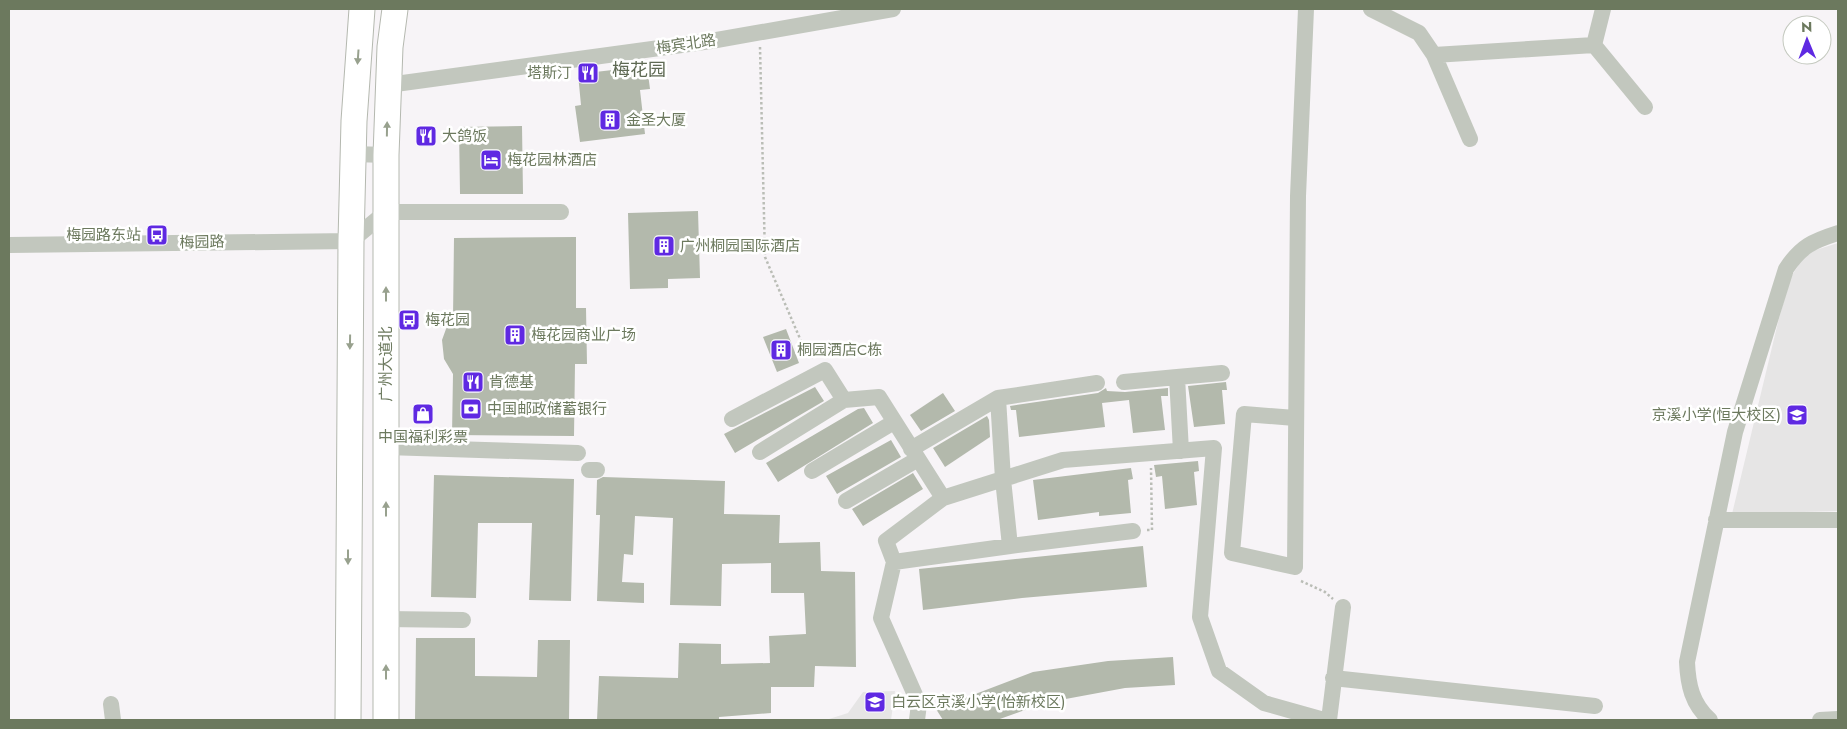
<svg xmlns="http://www.w3.org/2000/svg" width="1847" height="729" font-family="Jost,'Noto Sans SC',sans-serif">
<style>
.built{fill:#e6e5e5}
.building{fill:#b3b9ac}
.lines{fill:none;stroke-linecap:round;stroke-linejoin:round}
.highway-casing{stroke:#b4b8af;stroke-width:27}
.path{stroke:#babdb6;stroke-width:2.5;stroke-dasharray:2.5 2.5;stroke-linecap:butt}
.minor{stroke:#c2c7be;stroke-width:16}
.highway{stroke:#fff;stroke-width:25}
.oneway{fill:#98a18e}
.labels{text-anchor:middle;dominant-baseline:central;stroke-width:5;stroke-linejoin:round;paint-order:stroke}
.street-label{font-size:15px;fill:#6c795e;stroke:#fff}
.poi-label{font-size:15px;fill:#6c795e;stroke:#fff;text-anchor:start}
.quarter-label{font-size:18px;fill:#5f6a54;stroke:#fff}
</style>
<rect width="100%" height="100%" fill="#f7f4f7"/>
<!-- built -->
<path class="built" d="M1838,243V511L1732,514L1779,318L1791,277L1806,253Z
M895,691L891,720H826L848,713L863,692Z"/>
<!-- building -->
<path class="building" d="M647,66L650,89L640,90L645,134L580,142L575,106L581,105L578,74Z
M522,126L523,194H460L459,127Z
M698,211L700,278L668,279V288L630,289L628,213Z
M576,237V308H586L587,364H575L574,436L452,435L453,374L444,359L442,340L446,329L453,318L454,238Z
M786,329L799,363L777,372L763,337Z
M1226,382L1227,390H1222L1225,424L1194,427L1188,386Z
M815,387L824,401L735,453L724,434Z
M1106,388L1107,391L1125,392L1168,388V396H1161L1165,430L1133,433L1129,400L1102,403L1105,427L1019,437L1016,410H1011L1010,406L1098,393Z
M943,393L955,411L921,431L910,415Z
M864,408L873,423L778,482L766,463L858,409Z
M987,416L989,420L990,437L945,467L933,448Z
M891,440L901,457L837,494L826,476Z
M1198,461L1199,471L1194,472L1197,505L1165,509L1162,476L1156,477L1154,465Z
M1131,468L1133,479L1128,480L1131,513L1099,516V512L1038,520L1033,480Z
M913,473L923,489L863,526L852,509Z
M434,475L574,479L571,601L529,600L532,523H478L476,598L431,597Z
M603,477L725,481L724,514L780,515L779,543L820,542L821,571L855,572L856,667L815,666L814,687H771V713L719,717V720H597L599,676L678,678L679,643L721,644V664L770,663L769,636L806,634L804,593H771V563L722,564L721,606L670,605L673,518L635,516L633,555L624,554L622,582L644,583V603L597,601L600,515H596L597,480Z
M1143,546L1147,587L1022,598L923,610L919,569Z
M416,638H475V676L537,677L538,640H570L569,720H415Z
M1173,657L1175,685L1125,688L1044,703L997,720H943L936,709L1033,672L1108,661Z"/>
<g class="lines">
<!-- highway casing -->
<g class="highway-casing">
<path id="highway" d="M348,720L351,241L354,121L362,9
M386,720V155L390,47L395,9"/>
</g>
<!-- path -->
<path class="path" d="M760,47L765,257L804,348L815,359
M1147,530H1152L1151,468
M1301,581L1325,592L1333,599"/>
<!-- minor -->
<path class="minor" d="M1371,9L1419,33L1434,55L1470,139
M1594,45L1645,107
M1594,45L1603,9
M1434,55L1594,45
M388,85L711,41L893,9
M353,154L386,155
M9,245L351,241L386,212H561
M1177,377L1222,373
M1124,382L1177,377L1181,451
M998,398L1097,383
M1295,418L1244,414L1232,553L1295,567L1298,196L1306,9
M732,419L825,370L844,400L879,397L943,498
M386,447L578,453
M760,452L844,400
M589,470H597
M812,471L894,422
M846,501L918,459
M1716,520H1838
M1010,546L1133,531
M894,562L1010,546L1003,479L998,398L911,449
M386,619L463,620
M1333,678L1595,706
M111,704L113,720
M917,720L919,704L881,618L894,562L886,541L943,498L1063,460L1214,448L1200,617L1219,671L1264,703L1324,720
M1329,720L1343,607
M1710,720C1692,704 1688,685 1687,662L1735,432L1786,269C1801,246 1813,241 1838,233
M1820,720L1838,719"/>
<!-- highway -->
<use href="#highway" class="highway"/>
</g>
<!-- one-way arrows -->
<defs><path id="oneway-solid" d="M-6-.8H1V-3.2L6.5 0L1 3.2V.8H-6Z" transform="scale(1.25)"/></defs>
<g class="oneway">
<use href="#oneway-solid" transform="translate(358 57) rotate(94)"/>
<use href="#oneway-solid" transform="translate(387 129) rotate(-89)"/>
<use href="#oneway-solid" transform="translate(386 294) rotate(-90)"/>
<use href="#oneway-solid" transform="translate(350 342) rotate(91)"/>
<use href="#oneway-solid" transform="translate(386 509) rotate(-90)"/>
<use href="#oneway-solid" transform="translate(348 557) rotate(90)"/>
<use href="#oneway-solid" transform="translate(386 672) rotate(-90)"/>
</g>
<!-- icons -->
<defs>
<g id="restaurant-square" transform="scale(1.125)"><rect x="-9" y="-9" width="18" height="18" rx="4" fill="#5f29e2" stroke="#fff"/><path d="M-5-6h1v4h1v-4h1v4h1v-4h1v5L-1.5 .5V6h-2V.5L-5-1ZM5-6V6H3V1.5H1.5Q1.5-4 5-6Z" fill="#fff"/></g>
<g id="building-square" transform="scale(1.125)"><rect x="-9" y="-9" width="18" height="18" rx="4" fill="#5f29e2" stroke="#fff"/><path d="M-4-6H4V6H1V3H-1V6H-4ZM-2.5-4.3h1.7v1.8h-1.7ZM.8-4.3h1.7v1.8H.8ZM-2.5-1h1.7V.8h-1.7ZM.8-1h1.7V.8H.8Z" fill="#fff"/></g>
<g id="hotel-square" transform="scale(1.125)"><rect x="-9" y="-9" width="18" height="18" rx="4" fill="#5f29e2" stroke="#fff"/><path d="M-6-4.5h1.5V1H6V5H4.5V3h-9V5H-6ZM-4 0a1.8 1.8 0 1 1 3.6 0ZM.5 0V-2.5h3Q6-2.5 6 0Z" fill="#fff"/></g>
<g id="bus-square" transform="scale(1.125)"><rect x="-9" y="-9" width="18" height="18" rx="4" fill="#5f29e2" stroke="#fff"/><path d="M-5-6H5V4H4V6H2V4H-2V6H-4V4H-5ZM-3.5-4V0h7V-4ZM-3.5 1.2v1.5H-2V1.2ZM2 1.2v1.5H3.5V1.2Z" fill="#fff"/></g>
<g id="bank-square" transform="scale(1.125)"><rect x="-9" y="-9" width="18" height="18" rx="4" fill="#5f29e2" stroke="#fff"/><path d="M-6-4H6V4H-6ZM0-2.3a2.3 2.3 0 1 0 0 4.6a2.3 2.3 0 1 0 0-4.6Z" fill="#fff"/></g>
<g id="shop-square" transform="scale(1.125)"><rect x="-9" y="-9" width="18" height="18" rx="4" fill="#5f29e2" stroke="#fff"/><path d="M-5-2.5h2.3a2.7 3.5 0 0 1 5.4 0H5L5.5 6h-11ZM-1.5-2.5h3a1.5 2.3 0 0 0-3 0Z" fill="#fff"/></g>
<g id="school-square" transform="scale(1.125)"><rect x="-9" y="-9" width="18" height="18" rx="4" fill="#5f29e2" stroke="#fff"/><path d="M0-5L7-2L0 1L-7-2ZM-4 1L0 2.5L4 1V4Q0 6-4 4Z" fill="#fff"/></g>
</defs>
<g fill-rule="evenodd">
<use href="#restaurant-square" x="588" y="73"/>
<use href="#building-square" x="610" y="120"/>
<use href="#restaurant-square" x="426" y="136"/>
<use href="#hotel-square" x="491" y="160"/>
<use href="#bus-square" x="157" y="235"/>
<use href="#building-square" x="664" y="246"/>
<use href="#bus-square" x="409" y="320"/>
<use href="#building-square" x="515" y="335"/>
<use href="#building-square" x="781" y="350"/>
<use href="#restaurant-square" x="473" y="382"/>
<use href="#bank-square" x="471" y="409"/>
<use href="#shop-square" x="423" y="414"/>
<use href="#school-square" x="1797" y="415"/>
<use href="#school-square" x="875" y="702"/>
</g>
<g class="labels">
<!-- street labels -->
<g class="street-label">
<text transform="translate(686 44) rotate(-8)">梅宾北路</text>
<text transform="translate(202 242) rotate(-1)">梅园路</text>
<text transform="translate(386 364) rotate(-90)">广州大道北</text>
</g>
<!-- poi labels -->
<g class="poi-label">
<text x="572" y="73" text-anchor="end">塔斯汀</text>
<text x="626" y="120">金圣大厦</text>
<text x="442" y="136">大鸽饭</text>
<text x="507" y="160">梅花园林酒店</text>
<text x="141" y="235" text-anchor="end">梅园路东站</text>
<text x="680" y="246">广州桐园国际酒店</text>
<text x="425" y="320">梅花园</text>
<text x="531" y="335">梅花园商业广场</text>
<text x="797" y="350">桐园酒店C栋</text>
<text x="489" y="382">肯德基</text>
<text x="487" y="409">中国邮政储蓄银行</text>
<text x="1781" y="415" text-anchor="end">京溪小学(恒大校区)</text>
<text x="423" y="437" text-anchor="middle">中国福利彩票</text>
<text x="891" y="702">白云区京溪小学(怡新校区)</text>
</g>
<!-- quarter labels -->
<g class="quarter-label">
<text x="639" y="70">梅花园</text>
</g>
</g>
<!-- border -->
<rect width="1847" height="729" fill="none" stroke="#6c795e" stroke-width="20"/>
<!-- north arrow -->
<g transform="translate(1807 40) rotate(359)"><circle r="24" fill="#ffffff" stroke="#c4c9bf"/>
<path d="M0-4L9 19L0 12L-9 19Z" fill="#5f29e2"/>
<text y="-8" font-size="14" font-weight="bold" text-anchor="middle" fill="#6c795e">N</text>
</g>
</svg>
